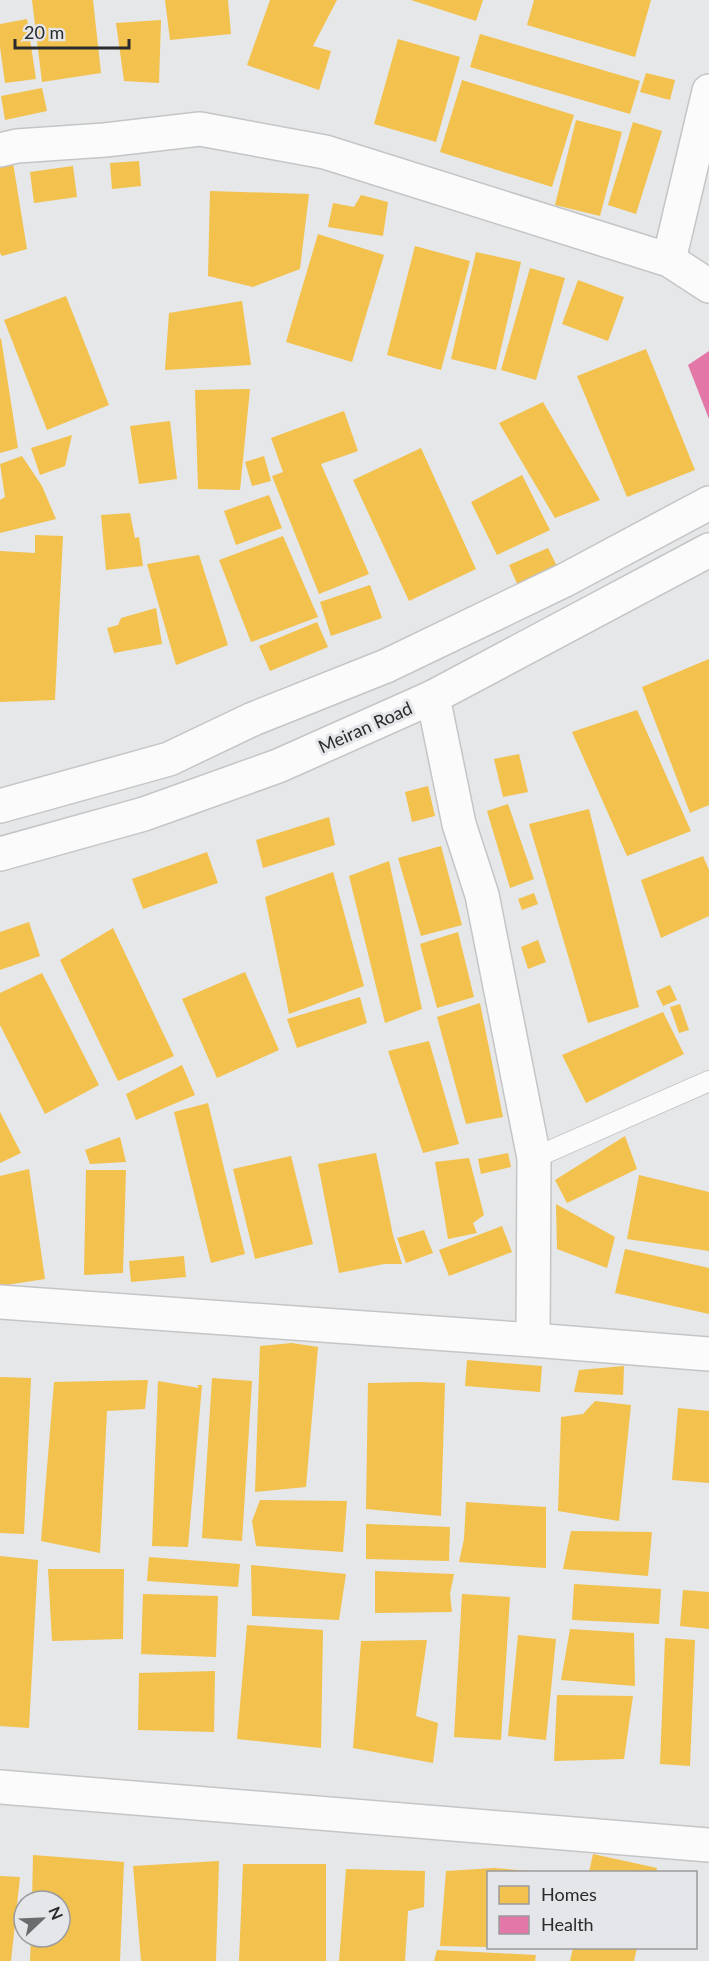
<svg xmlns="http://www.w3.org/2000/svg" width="709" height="1961" font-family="Lato,sans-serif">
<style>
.homes{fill:#f2c14e}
.health{fill:#e377a8}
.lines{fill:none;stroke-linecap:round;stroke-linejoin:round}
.lane-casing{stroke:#c4c5c6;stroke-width:22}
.street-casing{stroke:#c4c5c6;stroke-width:36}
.secondary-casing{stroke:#c4c5c6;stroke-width:36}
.lane{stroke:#fbfbfc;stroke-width:20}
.street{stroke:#fbfbfc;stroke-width:33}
.secondary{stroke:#fbfbfc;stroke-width:33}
.labels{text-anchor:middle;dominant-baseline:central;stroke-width:6;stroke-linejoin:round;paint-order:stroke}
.street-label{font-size:18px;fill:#292a2b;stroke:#e5e6e9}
</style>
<rect width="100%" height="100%" fill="#e6e7e8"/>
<!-- homes -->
<path class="homes" d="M32,0H93L101,73L42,82Z
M165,0H228L231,34L170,40Z
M270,0H337L313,46L331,51L319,90L247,65Z
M411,0H483L476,21Z
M534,0H651L635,57L527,25Z
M27,19L36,79L5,83L0,47V24Z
M161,20L159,83L124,81L116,23Z
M480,34L640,81L630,114L470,67Z
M398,39L460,57L436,142L374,124Z
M646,73L675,80L670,100L640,92Z
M462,80L574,115L552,187L440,152Z
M42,88L47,111L5,120L1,96Z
M576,120L622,132L600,216L555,205Z
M633,122L662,131L636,214L608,205Z
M139,161L141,186L112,189L110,163Z
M13,163L27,249L2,256L0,253V165Z
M73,166L77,197L34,203L30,172Z
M210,191L309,194L300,269L253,287L208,276Z
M361,195L388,202L383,236L328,227L333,203L354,207Z
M318,234L384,255L352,362L286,342Z
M415,246L470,261L441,370L387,355Z
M476,252L521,262L496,370L451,359Z
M530,268L565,278L536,380L501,370Z
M578,280L624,297L608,341L562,324Z
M66,296L109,405L47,430L4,320Z
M242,301L251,365L165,370L169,313Z
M1,338L18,448L0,453V339Z
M646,349L695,470L627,497L577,376Z
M250,389L240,490L198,489L195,390Z
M543,402L600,500L555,518L499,423Z
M344,411L358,451L321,464L369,574L319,594L272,476L283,472L271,438Z
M170,421L177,479L139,484L130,426Z
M72,435L65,466L40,475L31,448Z
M421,448L476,569L409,601L353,480Z
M22,456L42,486L56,519L0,533V500L5,497L0,464Z
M264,456L271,481L252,486L245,462Z
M522,475L550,530L497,555L471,502Z
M269,495L282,528L236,545L224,511Z
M130,513L135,538L139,537L143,566L106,570L101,515Z
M35,535L63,536L55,700L0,702V551L35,553Z
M283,536L318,617L251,642L219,560Z
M548,548L558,568L518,586L509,565Z
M199,555L228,645L176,665L147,564Z
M370,585L382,618L331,636L320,602Z
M156,608L162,644L114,653L107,628L118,625L121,618Z
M317,622L328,647L270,671L259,646Z
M709,659V805L690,813L642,687Z
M637,710L691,831L627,856L572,732Z
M519,754L528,792L503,797L494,759Z
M428,786L435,816L412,822L405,792Z
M508,804L534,879L510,888L487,811Z
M589,809L639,1007L588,1023L529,824Z
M329,817L335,845L263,868L256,840Z
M441,846L462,925L421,936L398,858Z
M207,852L218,883L143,909L132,879Z
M703,856L709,870V916L661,938L641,880Z
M389,861L422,1009L385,1023L349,876Z
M333,872L364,986L289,1014L265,897Z
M534,893L538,904L522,910L518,899Z
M29,922L40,956L0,970V932Z
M113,928L174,1056L118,1081L60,960Z
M458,932L474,997L437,1008L420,944Z
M538,940L546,962L528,969L521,947Z
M245,972L279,1050L217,1078L182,999Z
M42,973L99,1085L45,1114L0,1025V993Z
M670,985L677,1000L663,1006L656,991Z
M360,997L367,1023L297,1048L287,1019Z
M480,1003L503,1117L466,1124L437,1017Z
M680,1004L689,1030L679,1033L670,1007Z
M663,1012L684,1054L586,1103L562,1055Z
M429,1041L459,1144L423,1153L388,1051Z
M182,1065L195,1095L136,1120L126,1094Z
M208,1103L245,1254L211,1263L174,1112Z
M0,1112L21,1153L0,1163Z
M625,1136L637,1169L567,1203L555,1180Z
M120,1137L126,1162L90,1164L85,1150Z
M376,1153L393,1235L402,1264H384L339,1273L318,1164Z
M508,1153L511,1167L481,1174L478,1159Z
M291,1156L313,1244L255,1259L233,1169Z
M469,1158L484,1215L473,1223L477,1233L448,1239L435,1162Z
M29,1169L45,1279L0,1286V1176Z
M86,1170H126L123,1273L84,1275Z
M639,1175L709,1192V1251L627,1239Z
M556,1204L615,1237L607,1268L557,1249Z
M502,1226L512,1252L449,1276L439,1250Z
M424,1230L433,1253L406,1263L397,1238Z
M625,1249L709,1268V1314L615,1293Z
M184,1256L186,1277L131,1282L129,1261Z
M292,1343L318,1347L306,1487L255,1492L260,1346Z
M467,1360L542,1366L540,1392L465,1386Z
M624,1366L623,1395L574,1392L579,1370Z
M0,1377L31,1378L24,1534L0,1533Z
M212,1378L252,1381L242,1541L202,1538Z
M148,1380L145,1409L107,1411L100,1553L41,1541L54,1382Z
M158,1381L199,1388L197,1385H202L188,1547L152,1546Z
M419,1382L445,1383L441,1516L366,1509L368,1383Z
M595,1401L631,1405L619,1521L558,1511L561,1417L583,1414Z
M678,1408L709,1411V1483L672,1480Z
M260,1500L347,1501L343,1552L256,1546L252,1521Z
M466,1502L546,1507V1568L459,1562L464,1539Z
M366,1524L450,1527L449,1561L366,1559Z
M571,1531L652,1532L648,1576L563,1569Z
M0,1556L38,1560L29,1728L0,1726Z
M149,1557L240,1564L238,1587L147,1581Z
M251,1565L346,1574L339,1620L252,1616Z
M48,1569H124L123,1639L52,1641Z
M375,1571L454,1574L450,1594L452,1612L375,1613Z
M574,1584L661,1589L659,1624L572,1620Z
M683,1590L709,1592V1629L680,1626Z
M143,1594L218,1596L216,1657L141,1654Z
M462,1594L510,1597L501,1740L454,1737Z
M247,1625L323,1630L321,1748L237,1739Z
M570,1629L634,1633L635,1686L561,1680Z
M518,1635L556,1639L546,1740L508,1736Z
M665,1638L695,1640L690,1766L660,1764Z
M427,1640L416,1716L438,1723L433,1763L353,1748L361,1641Z
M215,1671L214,1732L138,1730L139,1673Z
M557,1695L633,1696L624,1759L554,1761Z
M593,1854L657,1868L656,1872H589Z
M33,1855L124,1862L120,1961H30L31,1937H60V1901H32Z
M219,1861L216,1961H141L133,1866Z
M243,1864H326V1961H239Z
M494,1868L530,1871V1872H488V1947L440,1946L446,1871Z
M346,1869L425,1871L424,1907L408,1911L405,1961H339Z
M0,1876L20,1877L11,1961H0Z
M573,1948H637L634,1961H570Z
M437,1950L536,1955L535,1961H434Z"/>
<!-- health -->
<path class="health" d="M709,351V419L688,365Z"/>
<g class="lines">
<!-- lane casing -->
<g class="lane-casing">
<path id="lane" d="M534,1158L709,1081"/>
</g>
<!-- street casing -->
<g class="street-casing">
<path id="street" d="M0,150L17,146L105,140L200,129L325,152L669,260L709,286
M669,260L709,91
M433,697L459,824L482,895L534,1158L533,1340
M0,1302L533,1340L709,1354
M0,1787L709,1845"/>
</g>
<!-- secondary casing -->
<g class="secondary-casing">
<path id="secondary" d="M0,806L169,759L253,719L386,666L565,580L709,503
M0,854L144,814L278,766L433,697L709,550"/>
</g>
<!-- lane -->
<use href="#lane" class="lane"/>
<!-- street -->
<use href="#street" class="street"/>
<!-- secondary -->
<use href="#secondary" class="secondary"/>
</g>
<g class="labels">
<!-- street labels -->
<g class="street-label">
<text transform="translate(365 727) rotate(-24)">Meiran Road</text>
</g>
</g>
<!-- legend -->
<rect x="487" y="1871" width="210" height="78" fill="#e5e6e9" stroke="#9a9b9d" stroke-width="1.5"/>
<rect x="499" y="1886" width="30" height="18" fill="#f2c14e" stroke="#9a9b9d" stroke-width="1.5"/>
<text x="541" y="1901" font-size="18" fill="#292a2b">Homes</text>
<rect x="499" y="1916" width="30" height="18" fill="#e377a8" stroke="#9a9b9d" stroke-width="1.5"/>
<text x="541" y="1931" font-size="18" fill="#292a2b">Health</text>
<!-- north arrow -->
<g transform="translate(42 1919) rotate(67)"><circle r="28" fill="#e5e6e9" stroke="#9a9b9d" stroke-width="1.5"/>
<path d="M0-4.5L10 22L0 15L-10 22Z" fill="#6b6c6d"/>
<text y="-9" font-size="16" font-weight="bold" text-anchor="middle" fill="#292a2b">N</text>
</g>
<!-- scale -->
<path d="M15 39v9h114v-9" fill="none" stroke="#292a2b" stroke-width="3"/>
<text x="24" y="39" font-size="18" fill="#292a2b" stroke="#e5e6e9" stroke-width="4.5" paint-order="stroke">20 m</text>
</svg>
